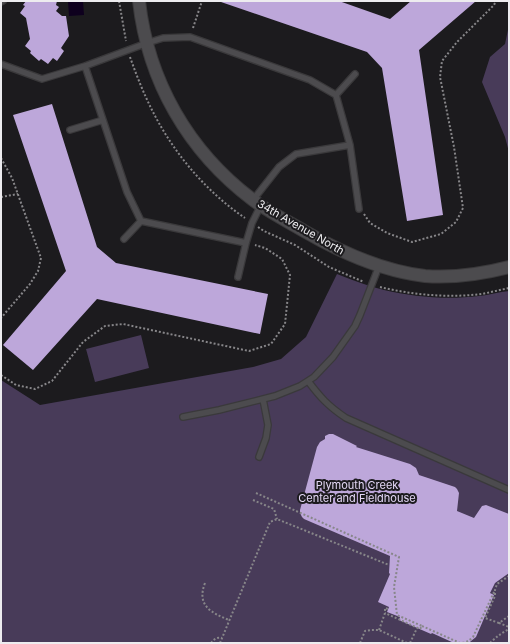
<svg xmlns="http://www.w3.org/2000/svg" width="510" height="644" font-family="Inter,sans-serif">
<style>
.green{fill:#483b59}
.water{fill:#0e001e}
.building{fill:#bda7da}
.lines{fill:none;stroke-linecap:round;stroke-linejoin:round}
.service-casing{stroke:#3a393b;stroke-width:8}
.tertiary-casing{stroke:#3a393b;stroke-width:14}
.path{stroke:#878689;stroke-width:2;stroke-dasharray:2 2;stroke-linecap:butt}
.service{stroke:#4c4b4e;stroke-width:5.5}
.tertiary{stroke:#4c4b4e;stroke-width:12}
.labels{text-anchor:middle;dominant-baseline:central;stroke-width:4;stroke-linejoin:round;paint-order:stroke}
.street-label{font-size:11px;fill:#edecef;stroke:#1c1b1e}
.park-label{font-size:11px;fill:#e3d7f5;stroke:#1c1b1e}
</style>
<rect width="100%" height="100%" fill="#1c1b1e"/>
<!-- green -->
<path class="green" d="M509,25V152L505,137L482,82L490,57L505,44Z
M337,274C352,280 368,286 384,290C414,297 447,300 479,296C489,295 499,292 509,291V643H1V380L40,405L253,367L281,359L306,337Z
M141,335L149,368L95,382L86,349Z"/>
<!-- water -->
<path class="water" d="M68,1H83L84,15L69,16Z"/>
<!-- building -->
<path class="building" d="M26,1H57L56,5L59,7L56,11L62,16H66L69,36L61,48L64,51L57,61L53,58L48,64L41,59L39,61L30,53L31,51L25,46L30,39L26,18L20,13L25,6L23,5Z
M221,1H339L390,19L411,1H476L419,50L443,215L407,221L382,68L367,52L221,2Z
M52,104L97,247L116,263L268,294L260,334L97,299L33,370L3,345L66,271L13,115Z
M329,434H333L357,446L356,447L410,464L416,468L419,475L455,487L457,489L459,493L457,511L474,518L482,506L486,505L509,514V573L495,583L490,593L494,595L476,637L471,641L469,643H454L432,633L431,634L399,620L400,617L387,612L389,607L378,602L390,574L389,573L390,556L304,519L302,517L300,513V510L317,447L320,442L325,439V436Z"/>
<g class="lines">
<!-- service casing -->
<g class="service-casing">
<path id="service" d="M1,2L3,1
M1,64L42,79L85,66
M336,95L355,74
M70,130L103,120
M253,200L279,167L296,154L350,145L359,209
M261,205L252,223L246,243L141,221L127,192L85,66L147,43L163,38L190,37L310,80L336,95L350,145
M124,239L141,221
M238,277L246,243
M308,381C320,397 328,406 346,418L509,490
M183,417L219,410L275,396L300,386L314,377L333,357L355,326L360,315L379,266
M259,457L266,438L268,425L263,399"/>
</g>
<!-- tertiary casing -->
<g class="tertiary-casing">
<path id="tertiary" d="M139,1C148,81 188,151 253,200C269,212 287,221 304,231C342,253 382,271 425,276C453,278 482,274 509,267"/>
</g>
<!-- path -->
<path class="path" d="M119,1L126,41
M193,28L202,1
M130,57C136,74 143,92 151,108C172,151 205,191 245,218
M1,158L12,178L41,258L38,271L30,284L1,318
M1,197L18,194
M364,214L370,223L387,233L412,242L441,234L456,222L463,208L454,147L440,77L442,61L457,42L494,5L496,1
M258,227L264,231L295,245L329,267L364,282
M380,287C413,295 448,298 482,294C491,292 500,290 509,288
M1,375L16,385L35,389L52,381L83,342L105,326L123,324L249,351L271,344L285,324L290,275L282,259L265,248L255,245
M256,493L399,557L394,587L397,615L422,626L420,629L385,613
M253,500L274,509L277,519
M205,583C196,606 212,613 229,620
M509,616L499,623L509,627
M499,623L485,618L495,596V590L497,584L509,576
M422,626L460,643C465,643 469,641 473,637L495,590
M379,630L385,613V608L388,609
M211,643C214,639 217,637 222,638
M220,643L270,522L277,519L389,565
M360,643L365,631L371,630H379L407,643
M410,643L417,628
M490,643C496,637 502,633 509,629"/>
<!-- service -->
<use href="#service" class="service"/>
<!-- tertiary -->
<use href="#tertiary" class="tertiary"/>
</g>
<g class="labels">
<!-- street labels -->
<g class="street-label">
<text transform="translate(301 227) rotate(30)">34th Avenue North</text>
</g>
<!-- park labels -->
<g class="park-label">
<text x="357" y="485">Plymouth Creek<tspan x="357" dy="13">Center and Fieldhouse</tspan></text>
</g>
</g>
<!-- border -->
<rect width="510" height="644" fill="none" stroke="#edecef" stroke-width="4"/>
</svg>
